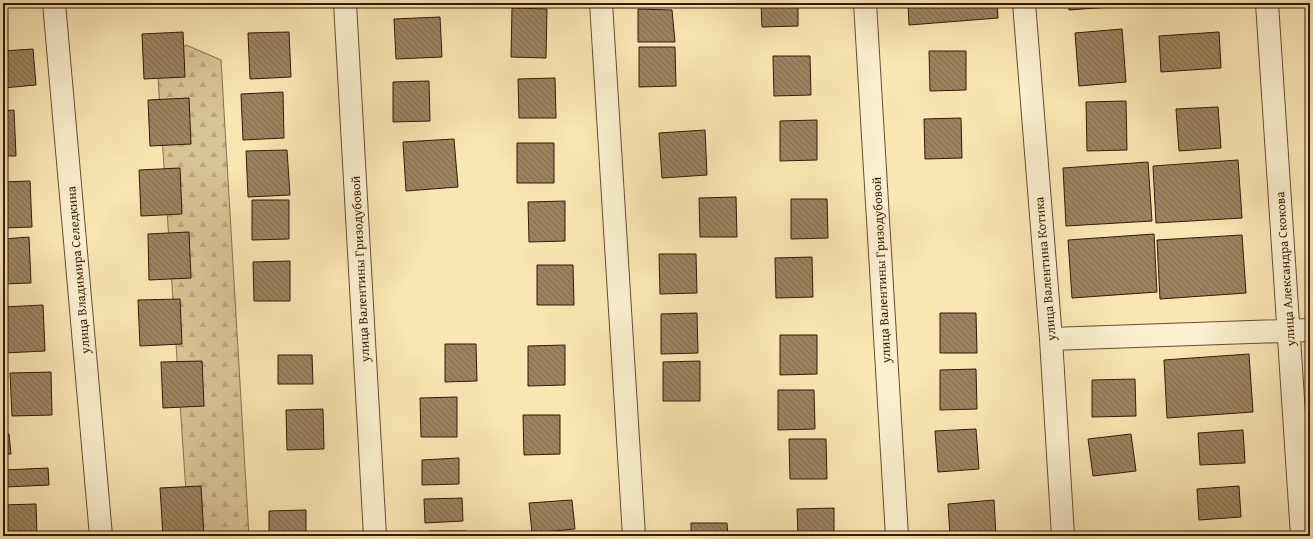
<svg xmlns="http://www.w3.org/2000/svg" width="1313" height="539" font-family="'Gentium Book Plus',serif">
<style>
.forest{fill:url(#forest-firs);stroke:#886e4e}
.building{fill:url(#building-back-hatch);stroke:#371806}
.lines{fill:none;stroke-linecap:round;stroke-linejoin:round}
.street-casing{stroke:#684c31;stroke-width:24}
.street{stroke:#fbefce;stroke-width:22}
.labels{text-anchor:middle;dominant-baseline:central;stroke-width:3.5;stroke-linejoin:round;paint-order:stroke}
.street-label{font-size:13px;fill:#371806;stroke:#fbefce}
</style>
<defs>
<pattern id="forest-firs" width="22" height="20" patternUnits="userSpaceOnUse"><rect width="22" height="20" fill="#d8c396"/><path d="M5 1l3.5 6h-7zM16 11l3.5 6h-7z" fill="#baa780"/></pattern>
<pattern id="building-back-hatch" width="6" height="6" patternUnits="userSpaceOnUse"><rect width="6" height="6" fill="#9c8360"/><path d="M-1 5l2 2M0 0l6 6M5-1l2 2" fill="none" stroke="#806a4d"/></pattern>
</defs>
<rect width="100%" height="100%" fill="#f9e6b3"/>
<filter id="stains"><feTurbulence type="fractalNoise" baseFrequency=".005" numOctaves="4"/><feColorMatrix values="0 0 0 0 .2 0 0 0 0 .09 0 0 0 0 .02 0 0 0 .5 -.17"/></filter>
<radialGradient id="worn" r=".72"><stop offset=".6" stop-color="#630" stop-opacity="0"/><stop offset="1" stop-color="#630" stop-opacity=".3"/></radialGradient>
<!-- forest -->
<path class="forest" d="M186,45L221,60L249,536H189L157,63Z"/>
<!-- building -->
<path class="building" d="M761,3H798V26L762,27Z
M908,3H997L998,18L909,25Z
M1068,3H1111V7L1069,10Z
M512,8L547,9L546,58L511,57Z
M638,9L672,10L675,42H638Z
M440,17L442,57L396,59L394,19Z
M1122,29L1126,82L1079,86L1075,33Z
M183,32L185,77L144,79L142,34Z
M289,32L291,77L250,79L248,33Z
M1219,32L1221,68L1161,72L1159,36Z
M639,47H675L676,86L639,87Z
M33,49L36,85L3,88V51Z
M929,51H966V90L930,91Z
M773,56H810L811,95L774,96Z
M555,78L556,118H519L518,79Z
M429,81L430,121L393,122V82Z
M283,92L284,138L243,140L241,94Z
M189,98L191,144L150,146L148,100Z
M1126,101L1127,150L1087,151L1086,102Z
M1218,107L1221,148L1179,151L1176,109Z
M14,110L16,156H3V111Z
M961,118L962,158L925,159L924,119Z
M817,120V160L780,161V121Z
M705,130L707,175L662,178L659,133Z
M454,139L458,187L406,191L403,142Z
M517,143H554V183H517Z
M287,150L290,195L248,197L246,151Z
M1238,160L1242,218L1156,223L1153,166Z
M1148,162L1152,221L1066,226L1063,168Z
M180,168L182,214L141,216L139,170Z
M30,181L32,227L3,228V182Z
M736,197L737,237H700L699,198Z
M791,199H827L828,238L791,239Z
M252,200H289V239L252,240Z
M565,201V241L529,242L528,202Z
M189,232L191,278L149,280L148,234Z
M1154,234L1157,292L1072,298L1068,240Z
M1242,235L1246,293L1160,299L1157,240Z
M29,237L31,283L3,284V239Z
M659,254H696L697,293L660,294Z
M812,257L813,297L776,298L775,258Z
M290,261V301H254L253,262Z
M537,265H573L574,305H537Z
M180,299L182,344L140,346L138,300Z
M43,305L45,351L4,353L3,307Z
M697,313L698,353L661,354V314Z
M940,313H976L977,353H940Z
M780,335H817V374L780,375Z
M445,344H476L477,381L445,382Z
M565,345V385L528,386V346Z
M1249,354L1253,412L1167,418L1164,360Z
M278,355H312L313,384H278Z
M202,361L204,406L163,408L161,362Z
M700,361V401H663V362Z
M976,369L977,409L940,410V370Z
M51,372L52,415L12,416L10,373Z
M1135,379L1136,416L1092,417V380Z
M778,390H814L815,429L778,430Z
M457,397V437H421L420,398Z
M323,409L324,449L287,450L286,410Z
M523,415H560V454L524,455Z
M976,429L979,469L938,472L935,431Z
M1243,430L1245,463L1200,465L1198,433Z
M3,434H9L11,454H3Z
M1131,434L1136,471L1093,476L1088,439Z
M789,439H826L827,479H790Z
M459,458V484L422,485V460Z
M48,468L49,485L5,487L4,470Z
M201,486L204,536H163L160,488Z
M1239,486L1241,517L1199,520L1197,489Z
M462,498L463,521L425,523L424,499Z
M572,500L575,529L532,533L529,503Z
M994,500L996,536H950L948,504Z
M36,504L37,536H3V505Z
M834,508V536H798L797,509Z
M306,510V536H269V511Z
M691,523H727L728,536H691Z
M429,531H466V536H429Z"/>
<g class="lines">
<!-- street casing -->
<g class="street-casing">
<path id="street" d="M54,3L101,536
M345,3L375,536
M601,3L634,536
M865,3L897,536
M1024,3L1051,339L1063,536
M1267,3L1302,536
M1051,339L1310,330"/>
</g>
<!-- street -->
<use href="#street" class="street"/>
</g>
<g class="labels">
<!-- street labels -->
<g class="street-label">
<text transform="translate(360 269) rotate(-93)">улица Валентины Гризодубовой</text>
<text transform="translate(1045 269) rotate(-95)">улица Валентина Котика</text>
<text transform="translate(1285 269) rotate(-94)">улица Александра Скокова</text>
<text transform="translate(78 270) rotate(-95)">улица Владимира Селедкина</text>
<text transform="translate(881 270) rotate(-93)">улица Валентины Гризодубовой</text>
</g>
</g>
<!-- margin -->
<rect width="1313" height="539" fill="none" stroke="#f9e6b3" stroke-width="16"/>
<rect x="4" y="4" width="1305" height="531" fill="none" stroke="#371806" stroke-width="2"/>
<rect x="8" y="8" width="1297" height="523" fill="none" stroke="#371806"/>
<rect width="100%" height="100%" filter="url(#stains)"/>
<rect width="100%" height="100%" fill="url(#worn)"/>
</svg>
